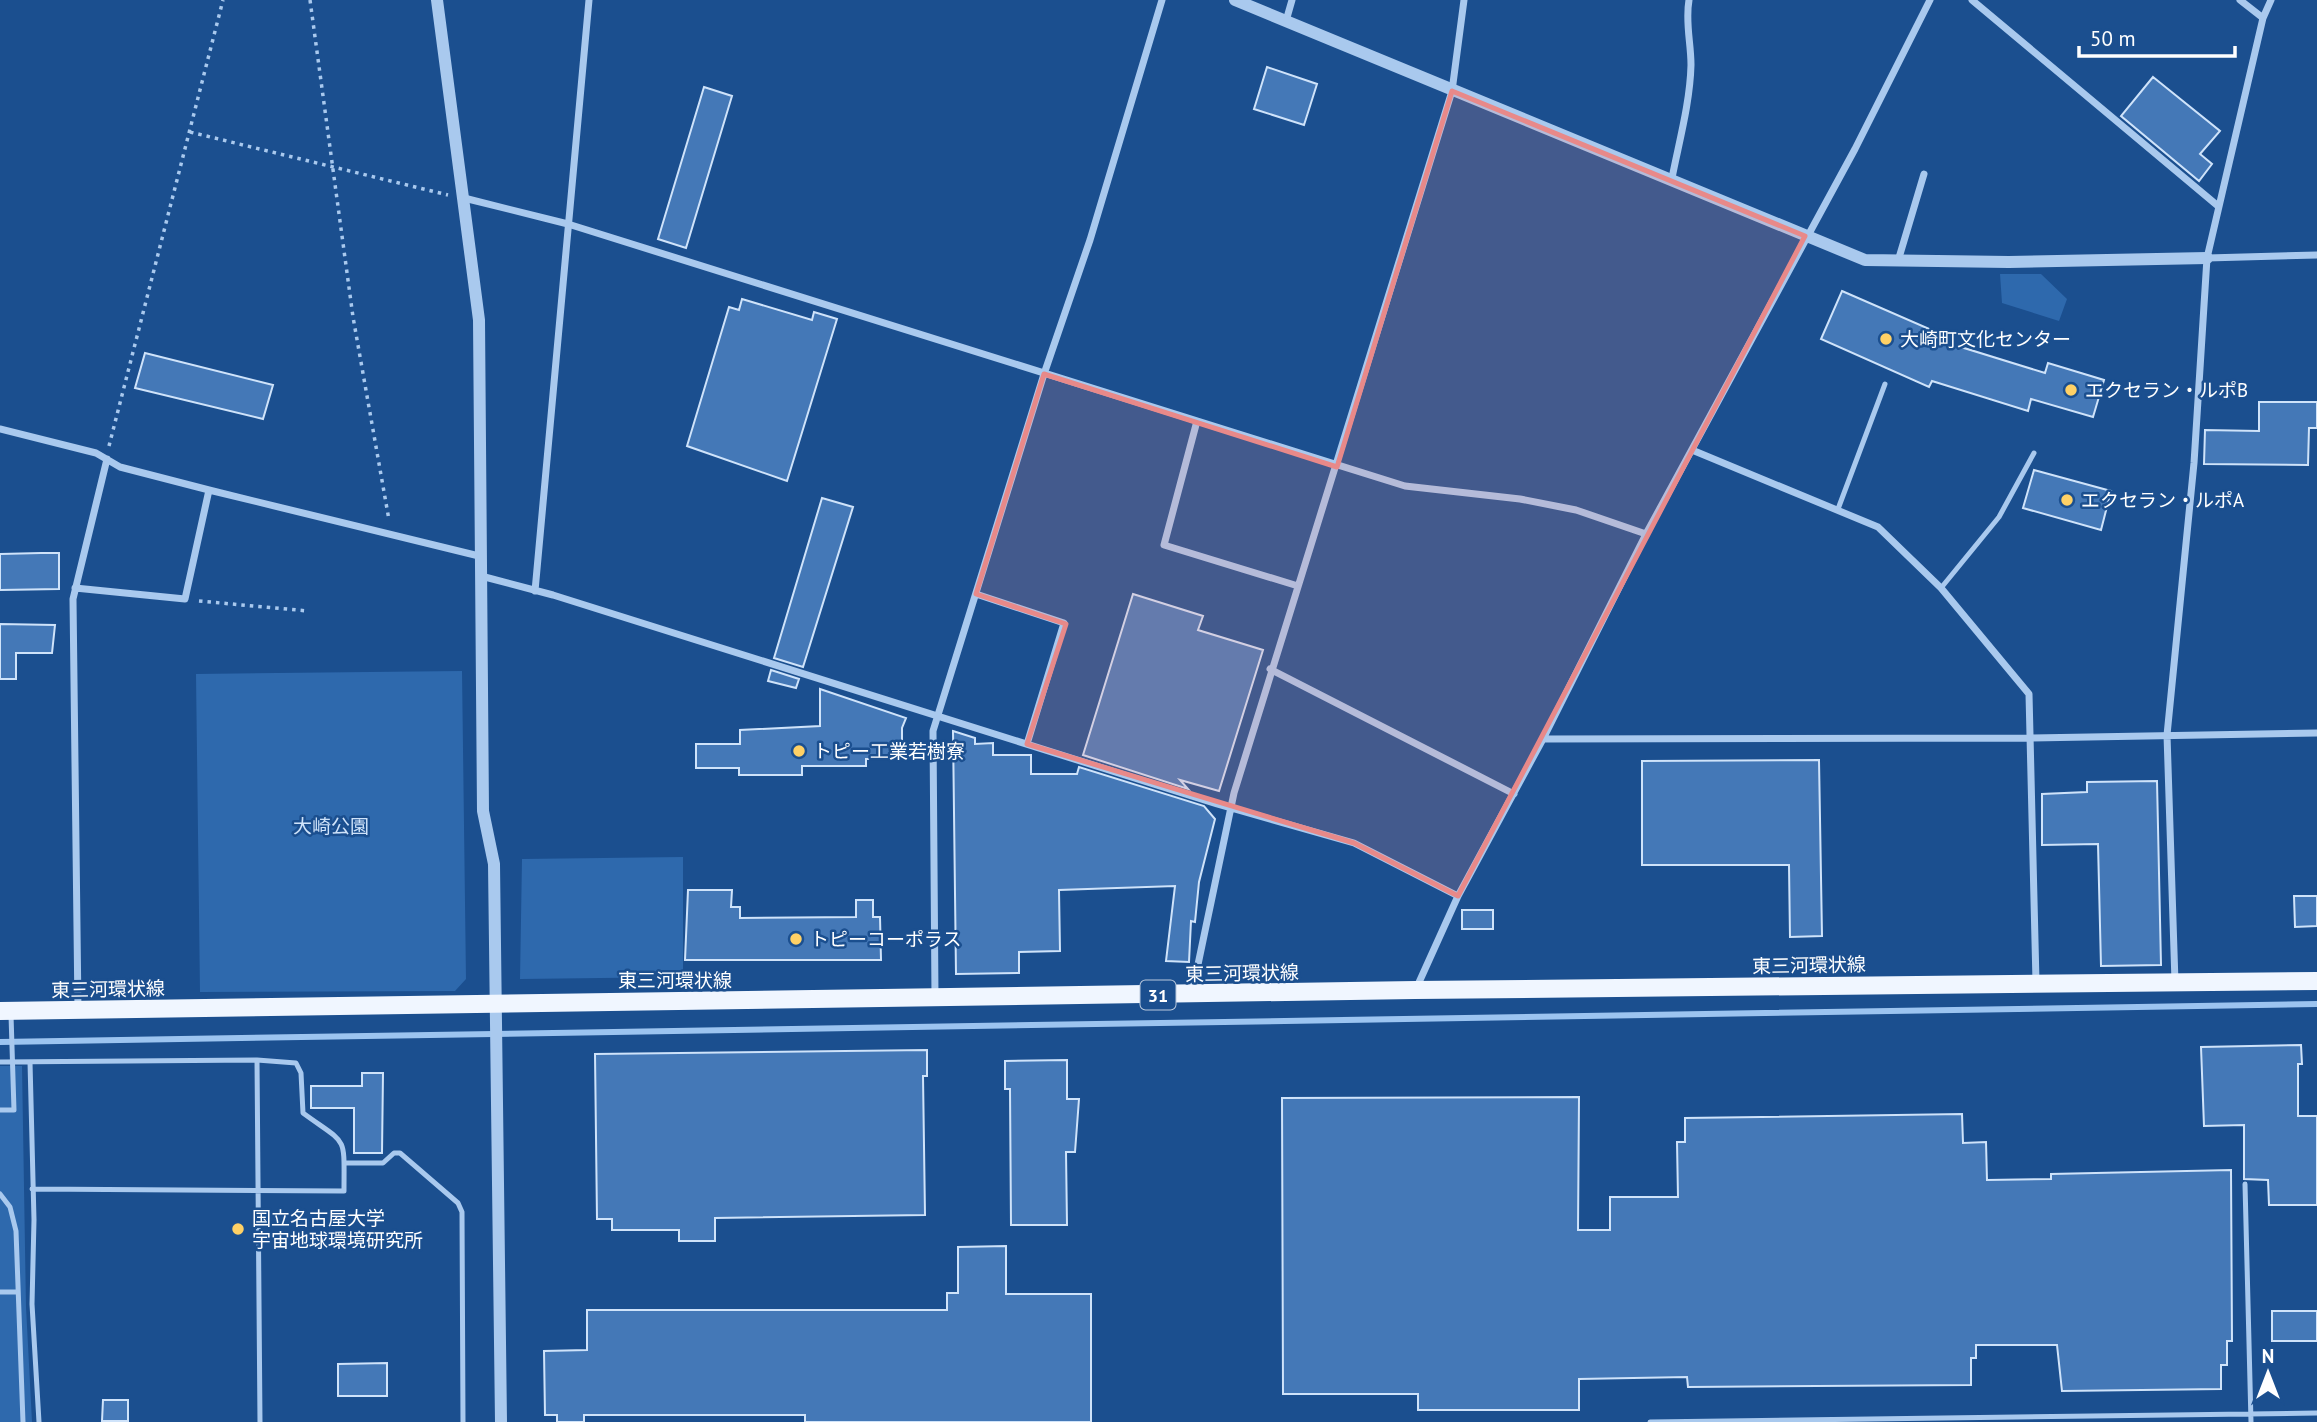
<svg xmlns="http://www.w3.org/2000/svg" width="2317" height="1422" font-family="'PT Sans','Noto Sans JP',sans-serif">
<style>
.green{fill:#2e69ad}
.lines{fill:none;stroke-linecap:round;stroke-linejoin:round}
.stream{stroke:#9cc4f0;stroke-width:6}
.building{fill:#4478b7;stroke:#cfe3fa;stroke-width:2}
.path{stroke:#a9c9ee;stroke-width:3.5;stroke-dasharray:3.5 5;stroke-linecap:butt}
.service{stroke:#a9c9ee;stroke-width:5}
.minor{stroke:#a9c9ee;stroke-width:7}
.tertiary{stroke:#a9c9ee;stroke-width:12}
.primary{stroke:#f0f6ff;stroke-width:18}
.marked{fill:#e88989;fill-opacity:0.2;stroke:#e88989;stroke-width:5;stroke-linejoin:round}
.poi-dot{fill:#ffd166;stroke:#1b4f8f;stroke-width:2.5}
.labels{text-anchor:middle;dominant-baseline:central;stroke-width:5;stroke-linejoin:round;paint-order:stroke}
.shield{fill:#1b4f8f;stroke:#bbcadd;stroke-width:2}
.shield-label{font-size:18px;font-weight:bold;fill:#fff}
.poi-label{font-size:19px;fill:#fff;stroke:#1b4f8f;text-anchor:start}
.park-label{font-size:19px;fill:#cfe3fa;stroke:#1b4f8f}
.street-label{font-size:19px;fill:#fff;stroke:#1b4f8f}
</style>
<rect width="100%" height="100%" fill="#1b4f8f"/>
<!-- green -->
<path class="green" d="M2000,274H2041L2067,299L2059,321L2002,303Z
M462,671L466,979L455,991L200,992L196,674Z
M683,857V977L520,979L522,859Z
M0,1066H22L26,1307L32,1422H0Z"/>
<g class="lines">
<!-- stream -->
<path class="stream" d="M0,1042L2317,1004"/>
</g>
<!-- building -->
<path class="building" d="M1267,67L1317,84L1304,125L1254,109Z
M2153,77L2220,131L2200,154L2212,164L2199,181L2121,116Z
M704,87L732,96L686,248L658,239Z
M1842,291L1950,338L1948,343L2045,373L2048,363L2104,380L2093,417L2031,399L2028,411L1932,381L1929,387L1821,339Z
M742,299L812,320L814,312L837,319L787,481L687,446L729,307L739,310Z
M145,353L273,385L263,419L135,388Z
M2259,402H2317V428H2309L2308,465L2204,464L2205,430L2259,431Z
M2034,470L2111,491L2101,530L2023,508Z
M822,498L853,507L803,667L774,658Z
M41,553H59V589L0,590V554Z
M1133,594L1203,616L1198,630L1263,650L1219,791L1180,780L1188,789L1083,755Z
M0,624L55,625L52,653H16V679H0Z
M771,670L799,679L796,688L768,681Z
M820,689L906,718L902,728V759H866V766H802V775H739V768H696V744H740V730L820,726Z
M953,731L975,738V744L993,743V755H1031V774H1077L1079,767L1204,806L1215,819L1199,882L1195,922L1191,921L1189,962L1166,961L1175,886L1059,890L1060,951L1019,952V973L956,974Z
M1819,760L1822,936L1790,937L1789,865H1642V761Z
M2157,781L2161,965L2101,966L2098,844L2042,845V794L2087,792V782Z
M688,890H732L731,907H740V918L856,917V900H873V917H880L881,960H685Z
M2294,896H2317V926L2295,927Z
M1462,910H1493V929H1462Z
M2301,1045L2302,1064H2298V1116H2317V1205H2269L2268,1180L2244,1179V1125L2204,1126L2201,1047Z
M927,1050V1076H923L925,1215L715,1218V1241H679V1230H612V1219H597L595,1054Z
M1067,1060V1099H1079L1075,1152H1066L1067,1225H1011L1010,1089H1005V1061Z
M362,1073H383L382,1153H354V1108H311V1086H362Z
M1579,1097L1578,1230H1610V1197H1678L1677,1142H1685V1118L1962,1114L1963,1143L1986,1142L1987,1180L2051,1179V1174L2231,1170L2232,1341H2227V1365H2221V1389L2062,1391L2057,1345H1976V1358H1971V1385L1688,1387L1687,1377L1579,1379V1410H1418V1394H1283L1282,1098Z
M1006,1246V1294H1091V1422H805V1415H584V1422H557V1415H545L544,1351L587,1350V1310H947V1293H958V1247Z
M2272,1311H2317V1341H2272Z
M387,1363V1396H338V1364Z
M103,1400H128V1421H102Z"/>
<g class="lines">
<!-- path -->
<path class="path" d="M310,0L353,317L389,520
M190,132L448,195
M109,446L223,0
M199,601L308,611"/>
<!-- service -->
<path class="service" d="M1838,509L1885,384
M1941,588L1999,517L2034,453
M257,1060L260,1422
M0,1062L257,1060L296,1063L301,1073L303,1113C348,1146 344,1133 344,1191L32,1189
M30,1062L34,1220L32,1304L39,1422
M0,1110H14L11,1015
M344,1163H383L394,1153H400L458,1203L462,1212L463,1422
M2245,1184L2251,1422
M0,1194L10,1207L16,1231L23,1422
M0,1292H16
M1650,1422L2317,1413"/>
<!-- minor -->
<path class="minor" d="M1972,0L2218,206
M2240,0L2263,18
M1286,21L1292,0
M1672,178C1679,142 1690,103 1691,65C1691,43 1685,22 1689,0
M464,198L568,224L1405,486L1520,499L1576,510L1646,534
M2207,258L2317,255
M1898,261L1924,174
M1197,421L1164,545L1298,586
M0,429L96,453L120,467L209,490L479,556
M1692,450L1878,527L1941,588L2029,694L2036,982
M481,576L553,595L1217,804L1354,843L1458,896
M75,588L185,599L209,490
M535,591L589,0
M976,594L1064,623L1027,744
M1270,669L1514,794
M1543,739L2030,738L2317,733
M2175,982L2167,735L2194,463L2207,258L2263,18L2271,0
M1416,989L1458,896L1543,739L1646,534L1855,149L1930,0
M1192,993L1234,793L1452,91L1464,0
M935,997L933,731L1044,374L1090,240L1162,0
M78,1010L73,599L107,459"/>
<!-- tertiary -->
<path class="tertiary" d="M437,0L479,320L483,811L494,864L501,1422
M1235,0L1865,260L2009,262L2207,258"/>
<!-- primary -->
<path class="primary" d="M0,1011L1415,990L2317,981"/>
</g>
<!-- marked area -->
<path class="marked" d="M1452,91L1805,236L1458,896L1354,843L1027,744L1066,624L976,594L1044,374L1337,467Z"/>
<!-- markers -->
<g class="poi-dot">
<circle cx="1886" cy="339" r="7"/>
<circle cx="2071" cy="390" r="7"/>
<circle cx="2067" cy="500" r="7"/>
<circle cx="799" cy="751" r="7"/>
<circle cx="796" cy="939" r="7"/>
<circle cx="238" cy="1229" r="7"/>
</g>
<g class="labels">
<!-- shield labels -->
<rect class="shield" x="1140.5" y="980.5" width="35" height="29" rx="5"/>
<g class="shield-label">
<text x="1158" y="995">31</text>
</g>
<!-- poi labels -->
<g class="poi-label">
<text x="1900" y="339">大崎町文化センター</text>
<text x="2085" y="390">エクセラン・ルポB</text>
<text x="2081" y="500">エクセラン・ルポA</text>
<text x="813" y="751">トピー工業若樹寮</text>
<text x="810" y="939">トピーコーポラス</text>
<text x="252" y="1218">国立名古屋大学<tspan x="252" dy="22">宇宙地球環境研究所</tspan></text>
</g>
<!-- park labels -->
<g class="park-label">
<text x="331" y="826">大崎公園</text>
</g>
<!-- street labels -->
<g class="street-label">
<text transform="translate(1809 965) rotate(-1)">東三河環状線</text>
<text transform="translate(1242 973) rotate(-1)">東三河環状線</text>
<text x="675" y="980">東三河環状線</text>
<text transform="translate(108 989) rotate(-1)">東三河環状線</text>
</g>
</g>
<!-- north arrow -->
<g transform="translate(2268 1373)" stroke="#1b4f8f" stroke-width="5" paint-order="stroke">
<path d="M0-5L12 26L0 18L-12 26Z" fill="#ffffff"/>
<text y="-10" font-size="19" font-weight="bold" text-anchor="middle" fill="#ffffff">N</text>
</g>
<!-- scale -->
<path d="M2079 46v10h156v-10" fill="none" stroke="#ffffff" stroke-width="3.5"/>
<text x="2090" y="46" font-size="21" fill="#ffffff" stroke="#1b4f8f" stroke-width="5" paint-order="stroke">50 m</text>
</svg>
